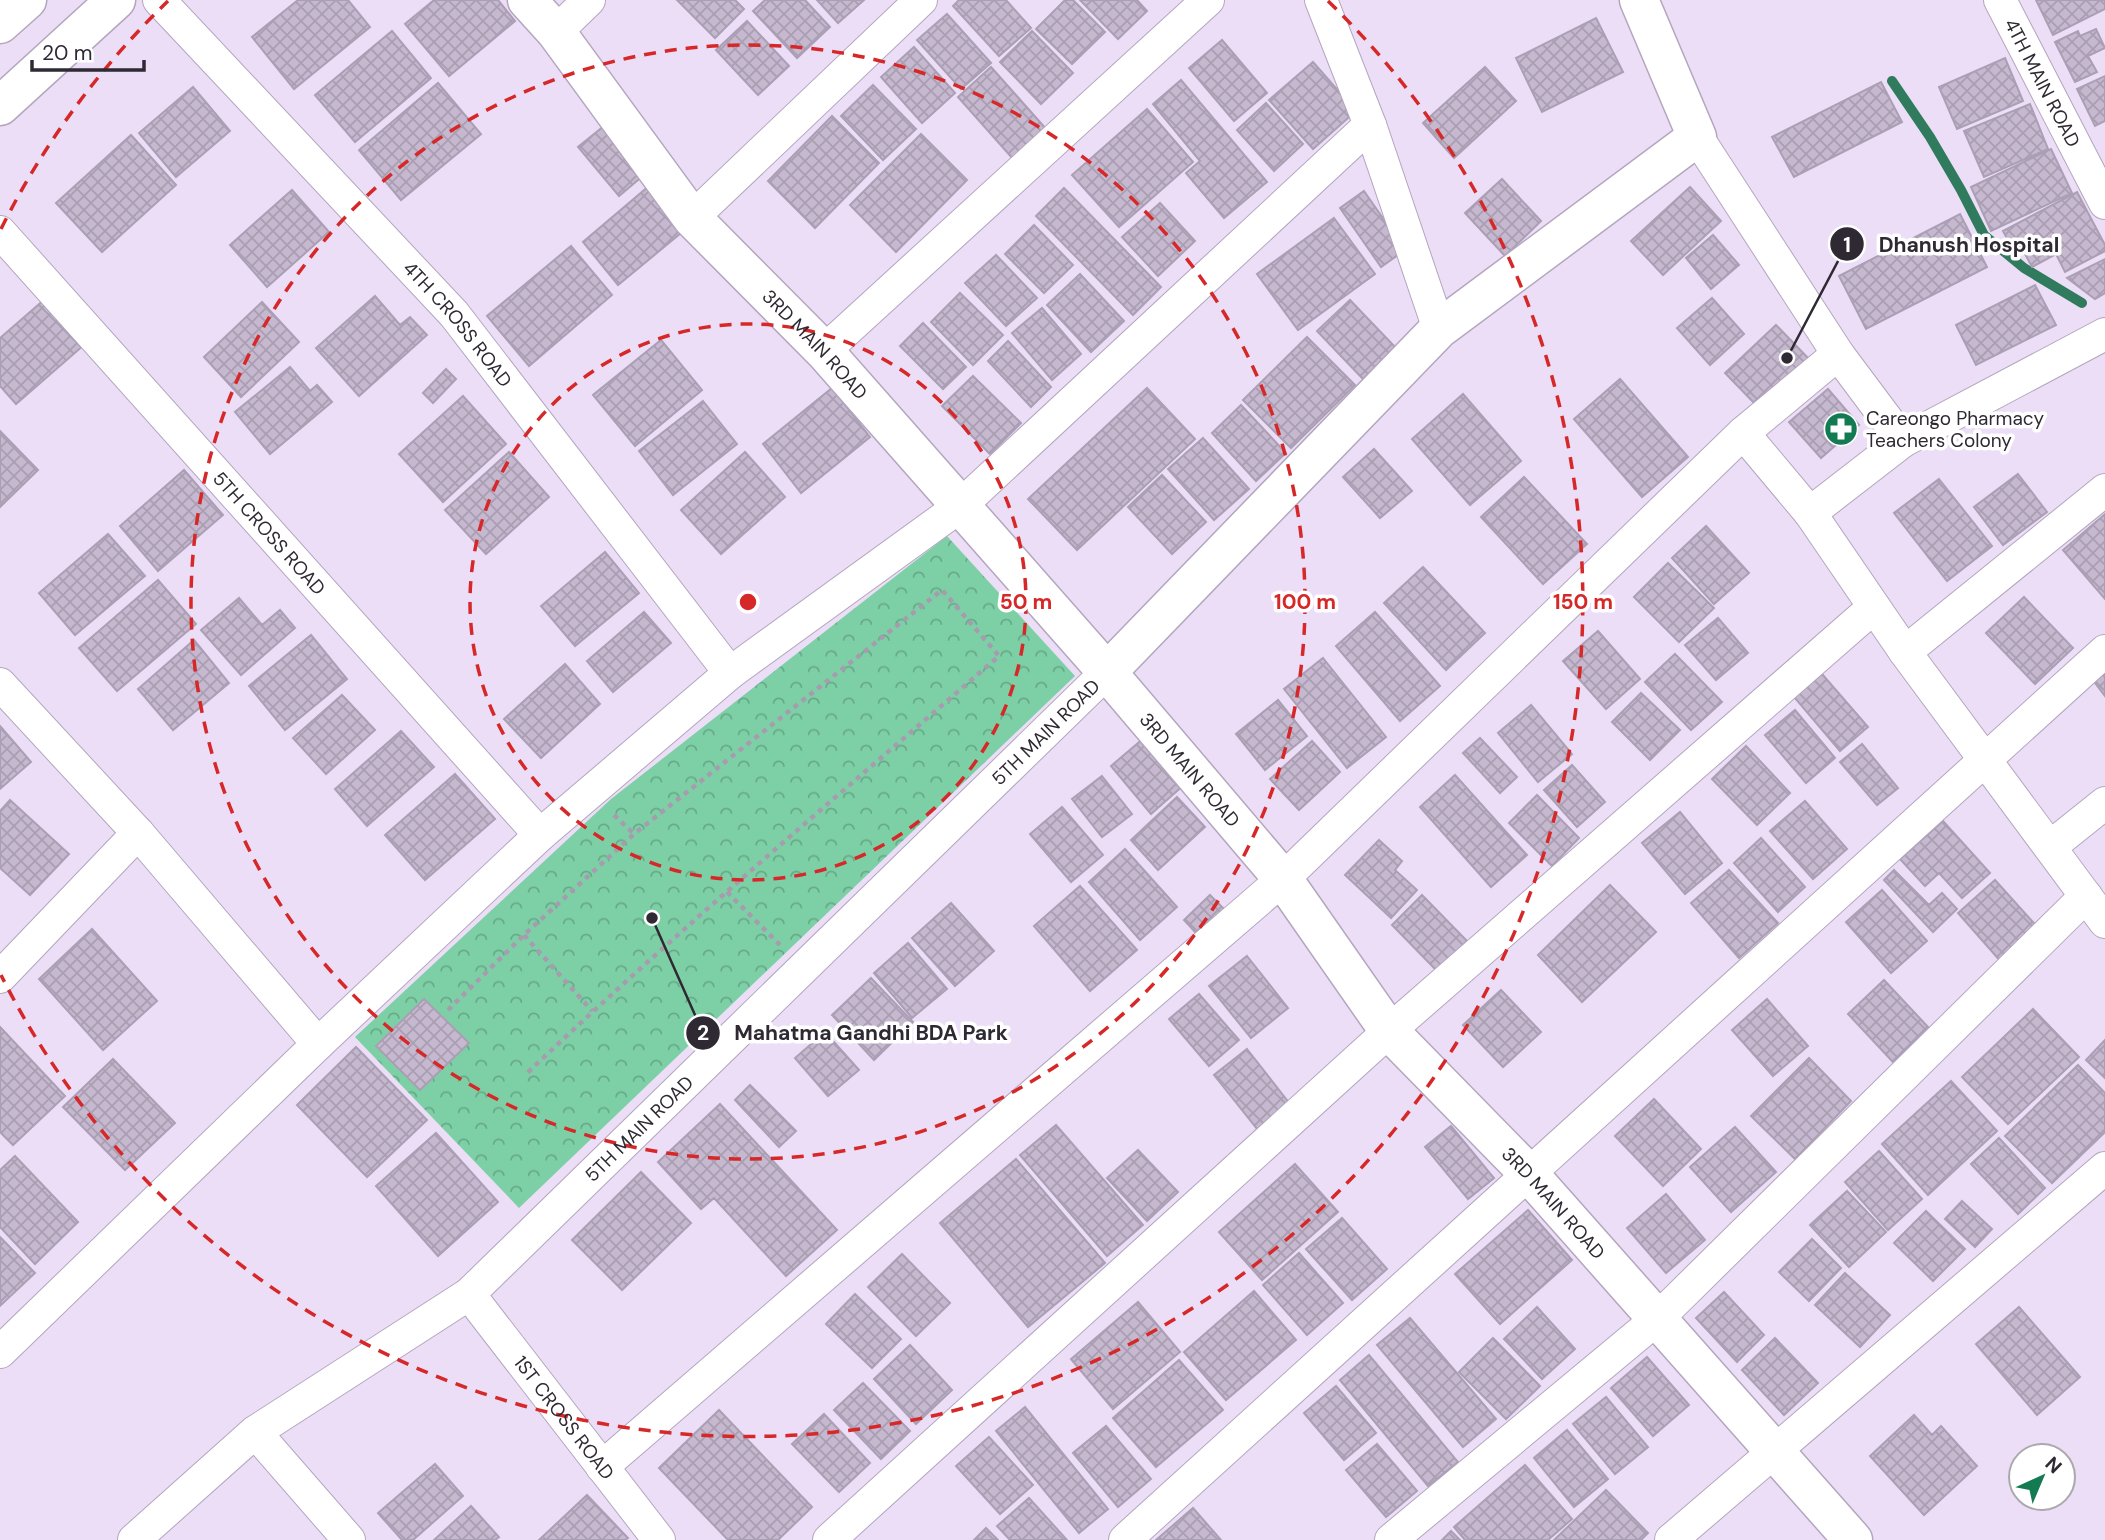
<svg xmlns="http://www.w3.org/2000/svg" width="2105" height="1540" font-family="'DM Sans',sans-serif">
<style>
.park{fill:url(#park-crowns)}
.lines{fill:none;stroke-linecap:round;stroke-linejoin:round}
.stream{stroke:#307b5d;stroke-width:10}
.building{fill:url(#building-cross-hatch);stroke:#ab9fb5;stroke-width:2}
.minor-casing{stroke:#b3a6bd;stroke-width:34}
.tertiary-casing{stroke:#b3a6bd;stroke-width:41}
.trunk-casing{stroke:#b3a6bd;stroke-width:41}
.path{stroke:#a79caf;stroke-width:4.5;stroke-dasharray:5 5;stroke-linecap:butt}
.minor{stroke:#fff;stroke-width:32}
.tertiary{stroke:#fff;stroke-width:38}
.trunk{stroke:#fff;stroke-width:38}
.ring{fill:none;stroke:#d62828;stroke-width:3.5;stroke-dasharray:12 9}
.labels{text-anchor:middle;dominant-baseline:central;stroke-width:7;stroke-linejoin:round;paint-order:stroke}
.street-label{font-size:19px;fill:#2e2932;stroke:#fff}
.poi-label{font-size:19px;fill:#2e2932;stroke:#fff;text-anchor:start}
.centre{fill:#d62828;stroke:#fff;stroke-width:3.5}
.ring-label{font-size:21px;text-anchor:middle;font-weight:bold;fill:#d62828;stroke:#fff;stroke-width:7;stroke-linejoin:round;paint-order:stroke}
.leader{fill:none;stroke:#2e2932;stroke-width:2.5}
.callout-dot{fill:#2e2932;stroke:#fff;stroke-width:2.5}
.mark-label{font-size:21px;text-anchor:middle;font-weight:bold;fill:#fff}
.callout-label{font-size:21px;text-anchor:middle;font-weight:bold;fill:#2e2932;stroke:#fff;stroke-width:7;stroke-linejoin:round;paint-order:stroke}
</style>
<defs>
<pattern id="park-crowns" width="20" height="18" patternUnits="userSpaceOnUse" patternTransform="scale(1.75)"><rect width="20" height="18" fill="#7dd0a6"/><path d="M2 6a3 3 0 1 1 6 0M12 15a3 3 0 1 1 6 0" fill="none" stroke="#67a988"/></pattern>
<pattern id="building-cross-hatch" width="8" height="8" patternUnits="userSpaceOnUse" patternTransform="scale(1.75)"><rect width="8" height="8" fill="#c5b8cf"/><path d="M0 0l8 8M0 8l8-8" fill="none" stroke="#aa9eb2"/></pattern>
</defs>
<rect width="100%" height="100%" fill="#ecdef6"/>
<!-- park -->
<path class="park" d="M947,536L1075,676L519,1208L355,1037L611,799Z"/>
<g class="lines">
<!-- stream -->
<path class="stream" d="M1892,81L1930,137L1961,190L1984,235L2024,268L2082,303"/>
</g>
<!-- building -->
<path class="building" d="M298,0H348L370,27L294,89L252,37Z
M434,0H498L515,21L449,76L405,24Z
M677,0H735L744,9L715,38Z
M765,0H805L830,27L797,58L753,11Z
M817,0H864L838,23Z
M959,0H1006L1031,28L999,56L953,6Z
M1065,0H1073L1105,32L1072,64L1036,29Z
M1080,0H1137L1147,11L1118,39Z
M2036,0H2105V9L2053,35Z
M947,14L991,63L961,89L917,40Z
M1596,18L1623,72L1542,112L1516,58Z
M747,21L789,66L758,95L716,50Z
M2096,29L2105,48L2088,56L2097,72L2075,82L2055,42L2078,31L2080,36Z
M392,31L431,78L355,142L315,95Z
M1032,31L1073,73L1041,104L1000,62Z
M1222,40L1267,93L1234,121L1189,68Z
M914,47L955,93L922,123L881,77Z
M2005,58L2023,101L1957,129L1939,87Z
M1313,62L1356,111L1313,149L1269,100Z
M991,67L1047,130L1014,160L958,97Z
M1485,67L1516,101L1454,158L1423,123Z
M2105,76V121L2095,126L2077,89Z
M1181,80L1267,182L1224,218L1186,173L1200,161L1153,104Z
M1881,82L1902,122L1794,177L1772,137Z
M438,83L481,134L401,200L359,150Z
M873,85L916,129L883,160L841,116Z
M193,87L230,131L176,177L139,133Z
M1266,103L1303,144L1274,171L1237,130Z
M2030,104L2048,149L1984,177L1964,131Z
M1147,109L1193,162L1119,227L1072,175Z
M832,116L879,163L815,228L768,181Z
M609,122L650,170L619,196L578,147Z
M921,134L967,180L896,252L850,205Z
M131,135L176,185L102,252L56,203Z
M2051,149L2072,193L1991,231L1971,187Z
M1502,179L1541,221L1505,256L1465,213Z
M649,186L686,229L618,285L583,242Z
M1690,187L1721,221L1663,275L1631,241Z
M1064,188L1161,287L1133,315L1036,216Z
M292,190L329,232L267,287L230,245Z
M1364,191L1405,250L1381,267L1340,208Z
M2077,192L2105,245V251L2065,272L2056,254L2032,267L2024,252L2016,256L2003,231Z
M1160,203L1195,241L1158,276L1122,237Z
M1960,214L1987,267L1866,329L1839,276Z
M1334,218L1375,274L1298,330L1257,274Z
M1034,225L1073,265L1044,293L1005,254Z
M1713,235L1739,265L1711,289L1686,258Z
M571,246L612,295L529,366L487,316Z
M996,255L1037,298L1006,326L965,283Z
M2105,259V293L2095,299L2067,278Z
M1080,274L1124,321L1091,352L1047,305Z
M2035,285L2056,325L1976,365L1956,325Z
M960,293L1003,335L973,365L931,322Z
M375,296L400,325L410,317L427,335L359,396L316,348Z
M1712,298L1744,334L1710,365L1677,328Z
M45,299L84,345L16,404L0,386V338Z
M1350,300L1396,348L1363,379L1317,331Z
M262,302L299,342L241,397L204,357Z
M1042,308L1081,354L1052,380L1012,333Z
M923,323L966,367L943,389L900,346Z
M1776,325L1809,359L1759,408L1725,373Z
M1307,337L1355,385L1291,448L1243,400Z
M661,340L702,390L635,446L593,395Z
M1008,341L1051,387L1031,407L988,361Z
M290,367L310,391L317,385L332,402L270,454L235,412Z
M446,369L456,379L433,403L423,393Z
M973,376L1021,423L990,454L942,406Z
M1620,379L1688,457L1642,497L1574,419Z
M832,388L870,437L801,493L763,444Z
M1147,388L1195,439L1077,550L1028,499Z
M1828,389L1859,425L1821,458L1789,422Z
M1463,394L1521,461L1470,505L1412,439Z
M463,396L506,444L443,502L399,454Z
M703,401L737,444L673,495L639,451Z
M1241,405L1286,453L1256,481L1212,433Z
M0,431L38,470L0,507Z
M1203,438L1249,489L1214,520L1168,469Z
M1374,449L1412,491L1380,518L1343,477Z
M509,452L549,497L486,554L445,510Z
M745,452L785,497L721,554L681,510Z
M184,470L223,515L158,571L120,526Z
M2018,474L2047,512L2003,545L1974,507Z
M1162,475L1206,522L1172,554L1128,507Z
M1524,477L1587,544L1543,584L1481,517Z
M1939,479L1992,546L1947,581L1894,513Z
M2105,514V599L2063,550Z
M1706,526L1749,573L1714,604L1672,558Z
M108,534L145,576L75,635L39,593Z
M605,552L639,593L575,646L541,606Z
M1668,563L1714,608L1679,642L1634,597Z
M1423,567L1485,633L1446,670L1384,603Z
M158,580L196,624L117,691L79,648Z
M2024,597L2073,648L2035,684L1986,633Z
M239,598L262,625L280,610L295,628L241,675L201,630Z
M644,612L671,643L613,692L587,661Z
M1375,612L1440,686L1400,721L1336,646Z
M1718,618L1748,653L1716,680L1685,645Z
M1598,631L1640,679L1606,709L1563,661Z
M311,635L347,679L285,730L249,686Z
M194,640L229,683L173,730L138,689Z
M1675,654L1722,702L1691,730L1645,682Z
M1323,658L1386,737L1347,768L1284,689Z
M565,664L600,704L541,758L504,719Z
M2105,669V696L2092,679Z
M1822,674L1868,727L1840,751L1794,697Z
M1641,693L1680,730L1650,760L1612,722Z
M342,695L375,730L326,774L293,738Z
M1278,700L1307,736L1265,770L1236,734Z
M1531,705L1572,754L1538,782L1498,733Z
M1795,710L1835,758L1806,783L1765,735Z
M0,726L31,762L0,789Z
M401,731L434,767L367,826L335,789Z
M1144,738L1185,784L1151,814L1111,766Z
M1480,738L1517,777L1500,793L1463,753Z
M1312,741L1340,772L1299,810L1270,779Z
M1862,744L1898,788L1877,805L1840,762Z
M1746,746L1790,793L1757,825L1712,779Z
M1572,765L1605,802L1577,827L1544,790Z
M455,774L495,819L425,880L385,835Z
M1455,775L1527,855L1491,887L1420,807Z
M1102,776L1132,814L1102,837L1072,799Z
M1537,795L1579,838L1552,866L1509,823Z
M1177,797L1205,827L1158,870L1131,840Z
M10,800L69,854L30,895L0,868V811Z
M1805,801L1847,849L1813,879L1770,831Z
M1062,807L1103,855L1071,882L1030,834Z
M1680,812L1722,863L1685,894L1642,843Z
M1943,821L1990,873L1962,898L1939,873L1925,886L1900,859Z
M1761,838L1805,887L1778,912L1734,863Z
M1379,840L1402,861L1395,870L1417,890L1391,918L1345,875Z
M1125,849L1177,907L1140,940L1089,882Z
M1729,870L1778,923L1739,958L1691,903Z
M1894,870L1929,905L1942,893L1957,909L1933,932L1884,880Z
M1995,880L2041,931L2003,964L1958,913Z
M1610,885L1656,932L1582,1002L1538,955Z
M1080,886L1137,950L1090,991L1034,926Z
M1882,890L1927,941L1891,973L1846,922Z
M1210,895L1224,909L1197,934L1184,920Z
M1422,895L1469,943L1439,973L1392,925Z
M951,903L994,951L955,986L912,938Z
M92,929L157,1001L103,1050L39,979Z
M908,943L947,989L912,1018L874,973Z
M1247,956L1288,1008L1251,1038L1209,986Z
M871,978L913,1022L874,1060L832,1015Z
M1884,980L1929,1028L1893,1062L1848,1014Z
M1501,990L1541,1032L1503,1067L1463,1025Z
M1199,994L1239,1040L1209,1066L1169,1019Z
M424,999L469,1043L420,1090L376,1046Z
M1767,999L1808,1046L1773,1076L1732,1030Z
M2033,1009L2079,1057L2008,1124L1962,1077Z
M0,1027L65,1096L13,1145L0,1132Z
M825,1032L859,1070L828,1096L795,1058Z
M2105,1040V1078L2086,1060Z
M356,1047L427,1120L367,1177L297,1105Z
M1247,1049L1290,1104L1258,1130L1214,1075Z
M1809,1058L1851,1101L1795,1159L1751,1116Z
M113,1059L175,1123L125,1170L63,1107Z
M2078,1065L2105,1093V1132L2052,1183L2005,1136Z
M1951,1081L1997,1131L1928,1195L1882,1144Z
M750,1085L796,1131L779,1147L735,1100Z
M1654,1099L1701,1149L1663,1186L1615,1136Z
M720,1104L837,1230L786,1276L714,1198L701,1209L658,1162Z
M1056,1125L1143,1225L1107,1256L1020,1155Z
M1451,1126L1494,1178L1468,1199L1425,1147Z
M1735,1127L1776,1172L1731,1212L1690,1167Z
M436,1133L498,1202L438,1256L376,1186Z
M1999,1138L2045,1188L2018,1214L1971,1164Z
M1138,1150L1178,1192L1147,1221L1107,1178Z
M1879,1151L1922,1199L1888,1230L1845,1182Z
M15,1156L78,1222L35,1264L0,1227V1170Z
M1016,1159L1105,1263L1028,1327L940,1223Z
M1295,1164L1338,1212L1262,1280L1219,1232Z
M641,1172L691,1223L622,1290L572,1240Z
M1847,1191L1886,1232L1849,1267L1810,1225Z
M1666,1194L1705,1240L1666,1273L1627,1228Z
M1962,1201L1992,1229L1975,1247L1945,1219Z
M1528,1210L1572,1260L1500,1324L1455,1274Z
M1926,1211L1965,1249L1933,1281L1894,1243Z
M1342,1218L1387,1269L1352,1300L1306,1249Z
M0,1237L35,1273L0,1306Z
M1812,1239L1841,1268L1809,1301L1779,1272Z
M1299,1253L1343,1303L1307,1335L1263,1285Z
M902,1254L950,1303L916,1336L868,1287Z
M1845,1273L1890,1315L1860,1347L1815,1305Z
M1254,1291L1296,1340L1226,1400L1184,1352Z
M1724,1292L1764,1335L1737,1362L1696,1318Z
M855,1294L901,1339L872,1368L826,1324Z
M1138,1302L1180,1352L1113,1409L1071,1359Z
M1537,1307L1575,1349L1542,1379L1504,1339Z
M2019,1307L2080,1377L2037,1415L1976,1344Z
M1410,1318L1496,1419L1463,1447L1377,1345Z
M1493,1338L1540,1386L1506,1419L1459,1372Z
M1775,1338L1818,1383L1784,1415L1742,1370Z
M910,1345L952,1390L916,1424L874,1379Z
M1369,1355L1458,1462L1428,1486L1340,1380Z
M1647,1357L1689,1405L1653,1436L1611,1388Z
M1179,1360L1223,1410L1156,1467L1113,1418Z
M863,1383L910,1431L881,1459L834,1410Z
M1336,1386L1376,1433L1344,1460L1304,1413Z
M1606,1397L1648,1447L1615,1474L1573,1424Z
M1025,1407L1108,1509L1079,1533L996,1431Z
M719,1410L812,1507L778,1540H728L659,1468Z
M824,1414L870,1463L839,1492L792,1444Z
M1914,1415L1932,1435L1941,1426L1977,1466L1924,1515L1870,1456Z
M1106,1426L1151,1479L1118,1507L1073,1453Z
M1567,1430L1608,1479L1574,1507L1534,1458Z
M989,1437L1033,1485L1000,1514L956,1466Z
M1377,1444L1417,1491L1386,1517L1346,1470Z
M435,1464L463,1496L413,1540H402L378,1513Z
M1525,1465L1572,1519L1548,1540H1465L1454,1527Z
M1606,1490L1648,1533L1641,1540H1554Z
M587,1495L628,1538L625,1540H539Z
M1029,1498L1067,1540H1010L997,1526Z
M471,1506L499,1537L495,1540H434Z
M1193,1508L1221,1540H1156Z
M986,1528L998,1540H974Z
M1451,1531L1460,1540H1442Z"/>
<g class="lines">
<!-- minor casing -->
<g class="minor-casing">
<g id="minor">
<path id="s1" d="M159,0L454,314L730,673"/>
<path d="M1321,0L1370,125L1439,329"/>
<path id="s2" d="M2000,0L2105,203"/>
<path d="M556,32L589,0"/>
<path d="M1697,137L1838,354L1903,441L1810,513L1905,652L2105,922"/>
<path d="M692,218L921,0"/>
<path id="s3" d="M0,232L540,835"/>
<path d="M824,351L1208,0"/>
<path d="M1743,433L1810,513"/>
<path d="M1903,441L2105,334"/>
<path d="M1905,652L2105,490"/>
<path d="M0,684L138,833L318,1044"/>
<path d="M2050,847L2105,803"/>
<path d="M0,977L138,833"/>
<path id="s4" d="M469,1294L659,1540"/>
<path d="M0,1352L318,1044L540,835L730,673L959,507L1370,125"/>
<path d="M255,1432L349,1540"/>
<path d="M602,1467L1283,879L1743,433L1838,354"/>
<path id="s5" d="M134,1540L255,1432L469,1294L1107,672"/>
<path d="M829,1540L1389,1031L1874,607"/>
<path d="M1125,1540L2105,651"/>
<path d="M1391,1540L1657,1319L2086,896"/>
<path d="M1671,1540L2105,1168"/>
</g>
</g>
<!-- tertiary casing -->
<g class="tertiary-casing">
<g id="tertiary">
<path id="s6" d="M527,0L556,32L692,218L824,351L1107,672L1283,879L1389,1031L1529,1174L1853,1540"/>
<path d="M0,106L116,0"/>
<path d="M1107,672L1439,329L1697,137L1639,0"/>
</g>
</g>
<!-- trunk casing -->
<g class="trunk-casing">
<path id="trunk" d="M0,24L27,0"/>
</g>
<!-- path -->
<path class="path" d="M614,815L634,834
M727,892L780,945
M524,935L592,1011
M448,1010L524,935L634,834L942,590L999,656C840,794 678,930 525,1075"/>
<!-- minor -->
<use href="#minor" class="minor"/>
<!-- tertiary -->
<use href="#tertiary" class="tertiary"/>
<!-- trunk -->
<use href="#trunk" class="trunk"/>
</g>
<!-- distance rings -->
<g class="ring">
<circle cx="748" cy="602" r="278"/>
<circle cx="748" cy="602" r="557"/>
<path d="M1 229A835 835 0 0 1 168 1M1328 1A835 835 0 1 1 1 975"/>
</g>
<!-- icons -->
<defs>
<g id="pharmacy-disc" transform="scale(1.75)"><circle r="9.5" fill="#147a52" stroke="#fff"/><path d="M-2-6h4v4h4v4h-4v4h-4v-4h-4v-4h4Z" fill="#fff"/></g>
</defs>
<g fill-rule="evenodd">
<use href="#pharmacy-disc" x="1841" y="429"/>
</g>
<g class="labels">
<!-- street labels -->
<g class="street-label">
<text stroke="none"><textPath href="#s2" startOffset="93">4TH MAIN ROAD</textPath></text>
<text stroke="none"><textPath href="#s1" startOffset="441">4TH CROSS ROAD</textPath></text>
<text stroke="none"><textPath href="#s6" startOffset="450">3RD MAIN ROAD</textPath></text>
<text stroke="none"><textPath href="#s3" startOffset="404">5TH CROSS ROAD</textPath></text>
<text stroke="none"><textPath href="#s5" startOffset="1222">5TH MAIN ROAD</textPath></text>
<text stroke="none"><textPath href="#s6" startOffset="1017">3RD MAIN ROAD</textPath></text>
<text stroke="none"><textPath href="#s5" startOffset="654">5TH MAIN ROAD</textPath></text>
<text stroke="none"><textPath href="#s6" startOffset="1584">3RD MAIN ROAD</textPath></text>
<text stroke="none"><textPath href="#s4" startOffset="156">1ST CROSS ROAD</textPath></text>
</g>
<!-- poi labels -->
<g class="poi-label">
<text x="1866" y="418">Careongo Pharmacy<tspan x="1866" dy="22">Teachers Colony</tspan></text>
</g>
</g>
<circle cx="748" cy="602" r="10" class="centre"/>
<g class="ring-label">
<text x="1026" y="609">50 m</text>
<text x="1305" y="609">100 m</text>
<text x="1583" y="609">150 m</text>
</g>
<!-- callouts -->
<path class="leader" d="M1787 358L1847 244M652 918L703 1033"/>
<g class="callout-dot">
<circle cx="1787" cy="358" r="7"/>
<circle cx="652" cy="918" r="7"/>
<circle cx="1847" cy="244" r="18"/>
<circle cx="703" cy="1033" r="18"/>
</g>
<g class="mark-label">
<text x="1847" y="252">1</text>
<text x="703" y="1040">2</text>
</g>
<g class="callout-label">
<text x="1969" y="252">Dhanush Hospital</text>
<text x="871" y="1040">Mahatma Gandhi BDA Park</text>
</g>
<!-- north arrow -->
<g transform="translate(2042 1477) rotate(44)"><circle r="33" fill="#ffffff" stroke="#aba9ad" stroke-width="2"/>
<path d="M0-5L12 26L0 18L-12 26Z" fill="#147a52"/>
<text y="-10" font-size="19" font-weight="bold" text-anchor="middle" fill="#2e2932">N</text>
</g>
<!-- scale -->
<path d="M32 60v10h112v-10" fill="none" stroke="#2e2932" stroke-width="3.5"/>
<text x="42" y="60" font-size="21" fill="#2e2932" stroke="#ffffff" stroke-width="5" paint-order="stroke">20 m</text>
</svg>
